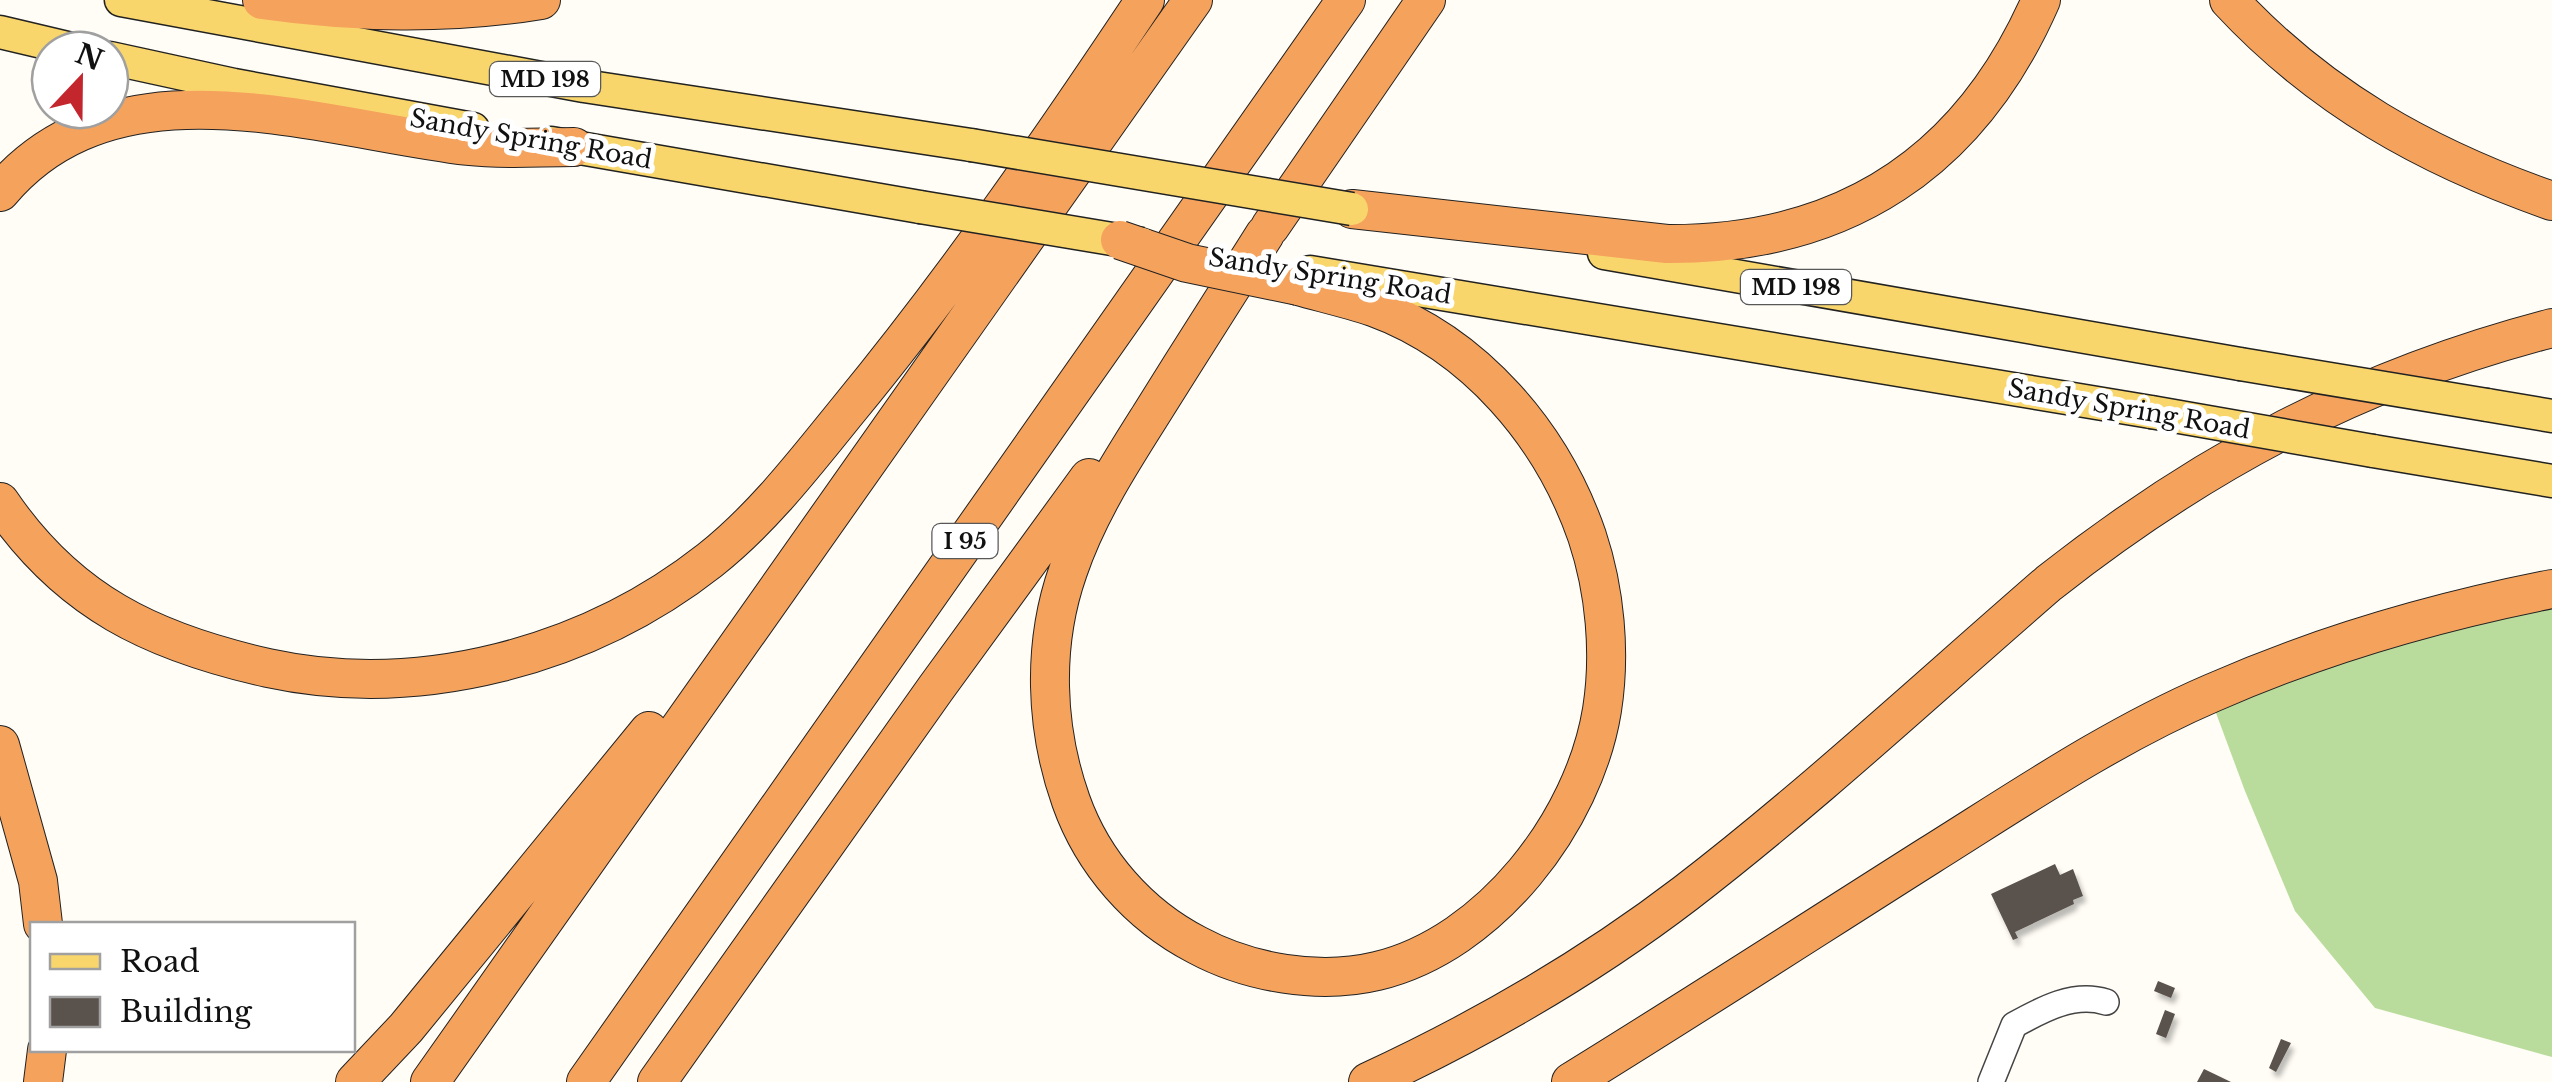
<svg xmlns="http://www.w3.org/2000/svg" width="2552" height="1082" font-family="'Libre Baskerville',serif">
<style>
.forest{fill:#b9dc9c}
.building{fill:#5a524d;filter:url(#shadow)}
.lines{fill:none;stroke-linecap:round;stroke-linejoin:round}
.minor-casing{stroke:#444;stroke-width:28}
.major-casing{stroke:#222;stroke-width:35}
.highway-casing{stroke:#222;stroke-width:40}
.minor{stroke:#fff;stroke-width:25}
.major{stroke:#f9d66b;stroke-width:32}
.highway{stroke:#f5a25d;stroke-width:38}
.major-bridge-casing{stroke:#222;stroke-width:35;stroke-linecap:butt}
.highway-bridge-casing{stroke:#222;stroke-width:40;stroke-linecap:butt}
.major-bridge{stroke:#f9d66b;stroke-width:32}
.highway-bridge{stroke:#f5a25d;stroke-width:38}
.labels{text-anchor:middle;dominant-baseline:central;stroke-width:10;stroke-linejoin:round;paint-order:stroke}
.shield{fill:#fff;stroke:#585858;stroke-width:2.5}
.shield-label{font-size:22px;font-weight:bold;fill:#111}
.street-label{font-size:25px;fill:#111;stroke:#fff}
</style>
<defs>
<filter id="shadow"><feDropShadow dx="3.5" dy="6" stdDeviation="2.5" flood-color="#0004"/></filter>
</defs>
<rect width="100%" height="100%" fill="#fffdf5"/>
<!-- forest -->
<path class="forest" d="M2552,589V1057L2375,1008L2295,911L2245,791L2209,694Z"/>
<!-- building -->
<path class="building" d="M2055,864L2060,875L2073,869L2083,896L2073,900L2074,904L2015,932L2018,938L2013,940L1991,894Z
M2158,981L2175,988L2171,998L2154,991Z
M2165,1010L2175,1014L2166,1038L2156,1034Z
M2281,1039L2291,1043L2276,1072L2269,1068Z
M2204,1069L2231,1082H2197Z"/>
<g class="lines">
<!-- minor casing -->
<g class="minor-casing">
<path id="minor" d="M1991,1082L2014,1025C2043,1009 2074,992 2106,1002"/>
</g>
<!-- major casing -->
<g class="major-casing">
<path id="major" d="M121,0L584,86L971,145
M0,32L76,50
M110,58L234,85L473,129
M551,143L920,207
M1604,253L2240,364
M1310,272L2151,412
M2487,405L2552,416
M2373,451L2552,481"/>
</g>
<!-- highway casing -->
<g class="highway-casing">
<path id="highway" d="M262,0C352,13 451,15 541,0
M2229,0C2320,98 2426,157 2552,201
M0,192C117,53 317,128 468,146C502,150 539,147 574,147
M1352,209L1667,244C1845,245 1970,162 2041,0
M1270,227L1426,0
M1265,234C1227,294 1188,355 1150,416C1119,465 1087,515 1068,571C1042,645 1045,728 1071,801C1093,863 1139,915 1197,945C1249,973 1319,985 1377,971C1490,944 1584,821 1602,710C1611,653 1605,590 1587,536C1552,435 1475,344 1373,307C1349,299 1323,293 1298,286
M0,502C68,602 152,642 268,668C420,701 588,656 710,560C763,518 805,463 848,410C955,280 1051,141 1145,0
M0,745L38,881L43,924
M43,1082L47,1050
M355,1082L406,1028L649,731
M430,1082L1193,0
M586,1082L1346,0
M657,1082L936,688L1089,478
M1368,1082C1480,1030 1588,968 1686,893C1812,796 1929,687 2049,583C2204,461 2360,378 2552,328
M1571,1082C1691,1008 1810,931 1930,855C2021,798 2112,736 2212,693C2321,645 2435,612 2552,589"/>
</g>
<!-- minor -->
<use href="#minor" class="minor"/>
<!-- major -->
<use href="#major" class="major"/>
<!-- highway -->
<use href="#highway" class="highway"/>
<!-- major-bridge casing -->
<g class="major-bridge-casing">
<path id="major-bridge" d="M971,145L1352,209
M920,207L1142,244
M2240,364L2487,405
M2151,412L2373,451"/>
</g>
<!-- highway-bridge casing -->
<g class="highway-bridge-casing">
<path id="highway-bridge" d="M1120,240L1187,263L1298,286"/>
</g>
<!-- major-bridge -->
<use href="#major-bridge" class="major-bridge"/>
<!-- highway-bridge -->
<use href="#highway-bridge" class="highway-bridge"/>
</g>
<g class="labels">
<!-- shield labels -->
<g class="shield">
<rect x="490" y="62" width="110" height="34" rx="8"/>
<rect x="1741" y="270" width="110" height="34" rx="8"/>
<rect x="932.5" y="524" width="65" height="34" rx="8"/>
</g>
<g class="shield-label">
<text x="545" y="79">MD 198</text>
<text x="1796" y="287">MD 198</text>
<text x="965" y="541">I 95</text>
</g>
<!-- street labels -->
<g class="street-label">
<text transform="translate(531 139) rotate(10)">Sandy Spring Road</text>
<text transform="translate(1330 276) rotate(9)">Sandy Spring Road</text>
<text transform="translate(2129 409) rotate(10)">Sandy Spring Road</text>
</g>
</g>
<!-- legend -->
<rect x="30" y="922" width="325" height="130" fill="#ffffff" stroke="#a0a0a0" stroke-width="2.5"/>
<rect x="50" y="954" width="50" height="15" fill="#f9d66b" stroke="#a0a0a0" stroke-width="2.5"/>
<text x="120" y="972" font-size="30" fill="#111111">Road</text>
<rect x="50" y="997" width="50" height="30" fill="#5a524d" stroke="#a0a0a0" stroke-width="2.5"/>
<text x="120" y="1022" font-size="30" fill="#111111">Building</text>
<!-- north arrow -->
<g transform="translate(80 80) rotate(22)"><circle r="48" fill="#ffffff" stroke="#a0a0a0" stroke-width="2.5"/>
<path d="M0-8L18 38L0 25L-18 38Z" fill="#c4262e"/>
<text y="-15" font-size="28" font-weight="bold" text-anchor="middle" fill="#111111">N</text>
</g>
</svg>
